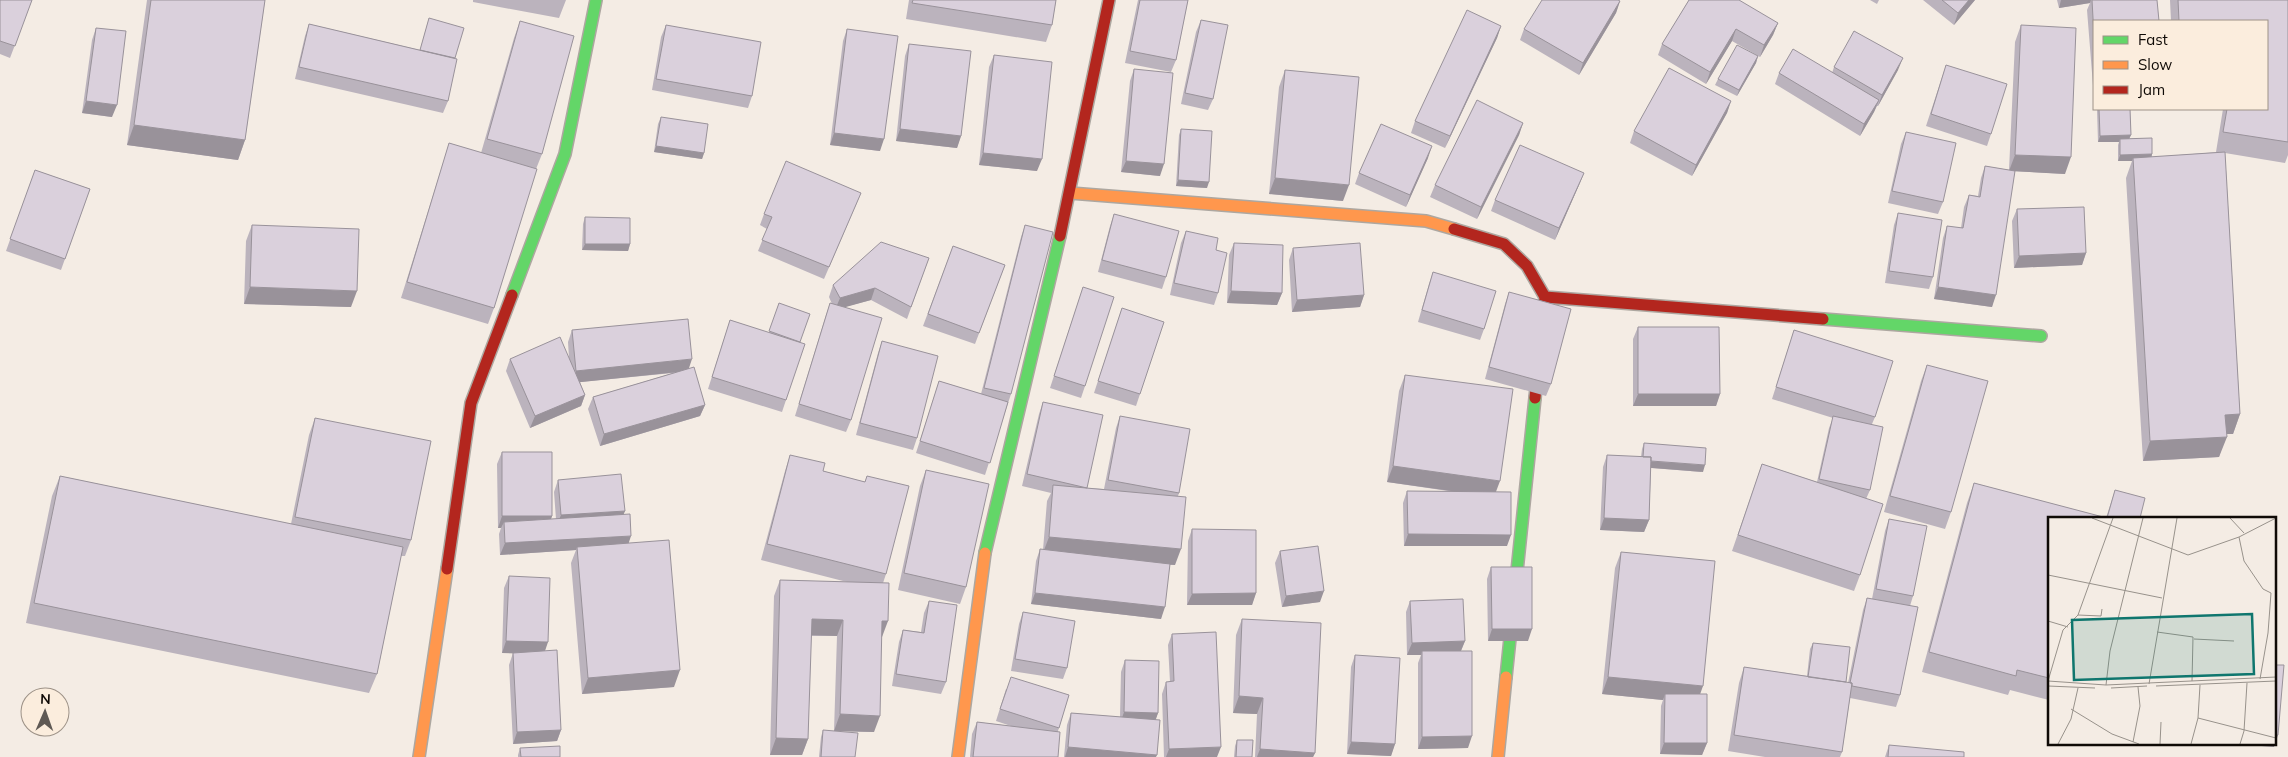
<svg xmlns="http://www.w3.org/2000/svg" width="2288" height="757" font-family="Mulish,sans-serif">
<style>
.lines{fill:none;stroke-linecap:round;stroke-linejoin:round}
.fast-casing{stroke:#ada7a0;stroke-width:14}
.slow-casing{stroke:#ada7a0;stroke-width:14}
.jam-casing{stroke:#ada7a0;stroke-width:14}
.fast{stroke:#63d668;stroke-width:11}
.slow{stroke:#ff974d;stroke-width:11}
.jam{stroke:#b3261e;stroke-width:11}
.wall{fill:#bbb3bd}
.shaded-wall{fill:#99929a}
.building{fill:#dad0dc;stroke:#99929a}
.inset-road{fill:none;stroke:#98928b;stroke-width:1}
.view{fill:#0f766e;fill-opacity:0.15;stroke:#0f766e;stroke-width:2.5}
.inset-edge{fill:none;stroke:#0f0a06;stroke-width:2.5}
</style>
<rect width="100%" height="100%" fill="#f4ece4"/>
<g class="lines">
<!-- fast casing -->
<g class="fast-casing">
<path id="fast" d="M512,295L565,154L596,0
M1823,319L2041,336
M985,553L1060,236
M1506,677L1535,398"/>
</g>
<!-- slow casing -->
<g class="slow-casing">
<path id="slow" d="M1070,193L1426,221L1454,229
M419,757L447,569
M958,757L985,553
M1498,757L1506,677"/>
</g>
<!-- jam casing -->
<g class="jam-casing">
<path id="jam" d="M1454,229L1504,244L1527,266L1545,297L1535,398
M1060,236L1109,0
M1545,297L1823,319
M447,569L471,403L512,295"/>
</g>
<!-- fast -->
<use href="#fast" class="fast"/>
<!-- slow -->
<use href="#slow" class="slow"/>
<!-- jam -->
<use href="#jam" class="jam"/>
</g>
<!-- wall -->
<path class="wall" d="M0,0H32L10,58L0,54Z
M147,0H265L245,140L238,160L127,145Z
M473,0H566L559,18L473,2Z
M909,0H1056L1052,25L1046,42L906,19Z
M1138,0H1188L1176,60L1171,72L1125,63Z
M1689,0L1778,23L1773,35L1760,57L1732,41L1706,84L1658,55L1662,44Z
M1870,0H1879L1877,4Z
M1923,0H1975L1954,25Z
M2057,0H2157L2094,21V98L2087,10L2090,3L2059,8Z
M2170,0H2288V155L2285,163L2225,153L2240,414L2233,434H2226L2219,457L2143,461L2126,178L2132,161H2118V145L2119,142H2098L2097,109H2130L2131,135L2129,139L2152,154V157L2219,152H2216L2223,109H2267V21H2171Z
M1620,1L1616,13L1579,75L1520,40L1524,29Z
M429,18L455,58L448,101L443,113L295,79L305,36L309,24L420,50Z
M1201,20L1213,99L1208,110L1181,104L1196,32Z
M520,21L542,154L536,169L494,308L488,324L401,298L444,160L449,143L481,153L514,38Z
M666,25L752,96L748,108L652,90L661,37Z
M2021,25L2065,174L2015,171L1992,307L1934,299L1943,238L1947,226L1961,228L1964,207L1969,195L1978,196L1981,178L1985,166L2009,170L2015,42Z
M1501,26L1497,38L1445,148L1411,133L1415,121Z
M96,28L112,117L82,113L92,40Z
M847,29L880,151L830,145L843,41Z
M909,44L961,136L957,148L896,141L905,56Z
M994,55L1037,171L979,165L989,67Z
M1758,56L1756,63L1737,96L1715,85L1718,79Z
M1946,65L1991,134L1987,146L1926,126Z
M1834,67L1898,70L1878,106H1877L1874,112L1860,136L1775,84L1779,73H1832Z
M1134,69L1160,176L1121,172L1130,81Z
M1285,70L1343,201L1269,194L1279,87Z
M1731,101L1727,113L1692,176L1630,143L1634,131Z
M661,117L704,153L702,159L654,152L658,124Z
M1523,123L1519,135L1477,219L1430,197L1435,185Z
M1181,129L1207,188L1176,186L1179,135Z
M1906,132L1943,202L1938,214L1888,203L1901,144Z
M1428,158L1406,207L1355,184L1359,173Z
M35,170L90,189L61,270L6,251Z
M1584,173L1579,185L1555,240L1491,211L1495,200Z
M861,193L856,205L824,279L758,251L767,229L760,225L764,214Z
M2017,209L2086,253L2082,265L2014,268L2012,221Z
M1898,213L1933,277L1929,289L1885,283L1894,225Z
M1114,214L1166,277L1162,289L1098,272L1110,226Z
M585,217L630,244L628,251L582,250L583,224Z
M252,225L351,307L244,304L246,241Z
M1025,225L1011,394L985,475L916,453L939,381L981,394L1021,237Z
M1186,231L1216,250L1218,293L1214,305L1170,295L1181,243Z
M1234,243L1282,293L1277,305L1227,303L1229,255Z
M953,246L1005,265L975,344L923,326Z
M1293,248L1364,295L1360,307L1292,312L1289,260Z
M929,258L907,319L871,300L844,307L851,420L846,432L795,416L826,315L830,303L832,304L829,297L833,285Z
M1433,272L1484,329L1480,340L1418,322L1429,284Z
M1083,287L1085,386L1081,398L1050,388Z
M1509,292L1551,384L1546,396L1485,379L1505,304Z
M779,303L800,343L786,400L782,412L708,389L730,320L769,333Z
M1122,308L1140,394L1136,406L1094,393Z
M1638,327L1720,394L1716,406H1633V339Z
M572,330L689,368L705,405L700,416L600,446L588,409L593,397L673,373L580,382L585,395L581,406L530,428L506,371L510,359L569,358L568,342Z
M1794,330L1875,417L1872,424L1870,490L1866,499L1860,575L1854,591L1732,551L1762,464L1817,482L1829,428L1833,418L1772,399Z
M882,341L917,438L913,450L856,435L878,353Z
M1927,365L1951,512L1945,529L1884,512L1921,381Z
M1405,375L1496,492L1507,546H1404L1403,503L1407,491L1455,492L1387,482L1399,391Z
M1043,402L1087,488L1104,489L1116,428L1120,416L1179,493L1178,496L1175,565H1170L1161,619L1031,604L1036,561L1040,549L1043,550L1047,501L1051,493L1022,486L1039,414Z
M315,418L411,540L405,556H401L377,674L369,693L26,623L52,496L60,476L291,524L309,435Z
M1644,443L1703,472L1651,468L1649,520L1644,532L1600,530L1603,467L1607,455L1641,457L1642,449Z
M502,452L552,516L551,519H556L554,492L558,480L625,511L623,514L629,543L674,687L582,694L571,563L576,550L500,555L499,534L501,528H498L497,464Z
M790,455L823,471L865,482L867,476L886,574L883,583L882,637H881L874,732L834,731L837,636H811L808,739L802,755H770L774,596L780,580L847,582L761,560L785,471Z
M926,470L966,587L960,604L898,590L920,486Z
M1974,483L2106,518L2115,490L2140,518H2049V700L2010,690L2008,695L1922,672L1967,503Z
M1889,519L1913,596L1910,606L1900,695L1896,707L1850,698L1842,752L1840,757H1765L1728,751L1739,683L1744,667L1807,676L1810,649L1813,643L1846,682L1848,683L1863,610L1867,598L1872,599L1885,531Z
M1192,529L1256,593L1252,605H1187L1188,541Z
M1280,551L1320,602L1282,607L1275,563Z
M1621,552L1700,694L1707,743L1702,755L1660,754L1661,706L1663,700L1602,694L1615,568Z
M1491,567L1528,641H1488L1487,579Z
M509,576L545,651L561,730L557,741L513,744L509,665L513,653H514H502L504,588Z
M929,601L946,682L941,694L892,686L899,642L903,630L921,632L924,613Z
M1410,601L1465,641L1461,651L1468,748L1418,749V663L1421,655H1407L1406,612Z
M1023,612L1067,668L1063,679L1011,671L1019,624Z
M1242,619L1315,753L1313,757H1255L1257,714L1233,713L1236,635Z
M1172,634L1217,757H1164L1162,694L1166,682H1170L1168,645Z
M1355,655L1395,744L1391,756L1347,754L1351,667Z
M1125,660L1158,713L1155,720L1156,757H1064L1067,725L1071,713L1120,717L1121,672Z
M1006,689L1069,695L1058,731V757H970L972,734L977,722L1011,726L996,721Z
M823,730L855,757H819L821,737Z
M1237,740L1252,757H1234L1235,746Z
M1889,745L1964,757H1885Z
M520,748L560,757H518V755Z"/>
<!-- shaded-wall -->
<path class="shaded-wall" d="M1969,0H1975L1954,25L1958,13Z
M2061,0H2091L2090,3L2059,8Z
M1620,1L1616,13L1579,75L1583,63Z
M1778,23L1773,35L1760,57L1764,45Z
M1501,26L1497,38L1445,148L1450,136Z
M1736,29L1732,41L1706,84L1710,72Z
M1758,56L1756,63L1737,96L1739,90Z
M1903,58L1898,70L1878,106L1882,95Z
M1879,100L1874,112L1860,136L1864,124Z
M86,101L117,105L112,117L82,113Z
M1731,101L1727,113L1692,176L1696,165Z
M1523,123L1519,135L1477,219L1481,207Z
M134,125L245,140L238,160L127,145Z
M900,129L961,136L957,148L896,141Z
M834,133L884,139L880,151L830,145Z
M2131,135L2128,141L2120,139L2119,142H2098L2100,136Z
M656,146L704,153L702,159L654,152Z
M1432,146L1428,158L1406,207L1410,195Z
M983,153L1042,159L1037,171L979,165Z
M2152,154L2150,161L2133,158L2132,161H2118L2120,155Z
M2015,155L2071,157L2065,174L2009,171Z
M1126,161L1164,164L1160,176L1121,172Z
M1584,173L1579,185L1555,240L1559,228Z
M1275,178L1349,185L1343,201L1269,194Z
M1178,180L1209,182L1207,188L1176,186Z
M585,244H630L628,251L582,250Z
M2086,253L2082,265L2014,268L2019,256Z
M250,287L357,291L351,307L244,304Z
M1938,287L1996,295L1992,307L1934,299Z
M875,288L871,300L835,310L840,298Z
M1231,291L1282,293L1277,305L1227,303Z
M1364,295L1360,307L1292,312L1297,300Z
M692,359L688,371L572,383L576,371Z
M1638,394H1720L1716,406H1633Z
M585,395L581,406L530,428L535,416Z
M705,405L700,416L600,446L604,434Z
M2240,414L2233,434H2218L2225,415Z
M2227,437L2219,457L2143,461L2150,441Z
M1643,461L1705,465L1703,472L1640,467Z
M1393,466L1500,481L1494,497L1387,482Z
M625,511L620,523L556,527L561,515Z
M502,516H552L548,528L504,522L501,528H498Z
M1604,518L1649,520L1644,532L1600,530Z
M1408,534L1511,535L1507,546H1404Z
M631,536L627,548L577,547L576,550L500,555L505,543Z
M1049,537L1181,549L1175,565L1043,553Z
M1324,591L1320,602L1282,607L1286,596Z
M1035,593L1165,607L1161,619L1031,604Z
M1256,593L1252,605H1187L1192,594Z
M812,619L843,620L837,636L806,635Z
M882,621H888L882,637H876Z
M1492,629H1532L1528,641H1488Z
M506,641L548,642L544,654L502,653Z
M1465,641L1460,653L1422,651L1421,655H1407L1412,643Z
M680,670L674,687L582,694L588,678Z
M1608,677L1703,686L1697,703L1665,694L1663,700L1602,694Z
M1239,696L1263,698L1257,714L1233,713Z
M1124,712L1158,713L1154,725L1120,724Z
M840,714L880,716L874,732L834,731Z
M561,730L557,741L513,744L517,732Z
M2274,735H2278L2274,747L2224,743H2274Z
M1472,736L1468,748L1418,749L1422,737Z
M776,738L808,739L802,755H770Z
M1351,742L1395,744L1391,756L1347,754Z
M1664,743H1707L1702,755L1660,754Z
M1068,747L1157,755L1156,757H1065Z
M1221,747L1217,757H1166L1169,749Z
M1260,749L1315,753L1313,757H1257Z"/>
<!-- building -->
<path class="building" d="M0,0H32L15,46L0,41Z
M151,0H265L245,140L134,125Z
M913,0H1056L1052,25L912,3Z
M1140,0H1188L1176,60L1130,51Z
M1542,0H1618L1620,1L1583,63L1524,29Z
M1689,0H1739L1778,23L1764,45L1736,29L1710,72L1662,44Z
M1942,0H1969L1958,13Z
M2092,0H2157L2159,21H2094V36Z
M2178,0H2288V142L2223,132L2227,109H2267V21H2179Z
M1467,10L1501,26L1450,136L1415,121Z
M429,18L464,28L455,58L420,50Z
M1201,20L1228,25L1213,99L1185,93Z
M520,21L574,36L542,154L487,139Z
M309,24L457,59L448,101L299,67Z
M666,25L761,42L752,96L656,79Z
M2021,25L2076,28L2071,157L2015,155Z
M96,28L126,31L117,105L86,101Z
M847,29L898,36L884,139L834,133Z
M1854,31L1903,58L1882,95L1834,67Z
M909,44L971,51L961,136L900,129Z
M1737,45L1758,56L1739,90L1718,79Z
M1793,49L1879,100L1864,124L1779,73Z
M994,55L1052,62L1042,159L983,153Z
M1946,65L2007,84L1991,134L1931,114Z
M1669,68L1731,101L1696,165L1634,131Z
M1134,69L1173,73L1164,164L1126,161Z
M1285,70L1359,77L1349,185L1275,178Z
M1477,100L1523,123L1481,207L1435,185Z
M2099,109H2130L2131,135L2100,136Z
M661,117L708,124L704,153L656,146Z
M1381,124L1432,146L1410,195L1359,173Z
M1181,129L1212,131L1209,182L1178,180Z
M1906,132L1956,143L1943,202L1892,191Z
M2152,138V154L2120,155V139Z
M449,143L537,169L494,308L407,282Z
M1520,145L1584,173L1559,228L1495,200Z
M2225,152L2240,414L2225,415L2227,437L2150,441L2133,158Z
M786,161L861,193L829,267L762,240L772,217L764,214Z
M1985,166L2015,171L1996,295L1938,287L1947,226L1963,228L1969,195L1980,197Z
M35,170L90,189L65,259L10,239Z
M2084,207L2086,253L2019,256L2017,209Z
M1898,213L1942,220L1933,277L1889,271Z
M1114,214L1179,231L1166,277L1102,260Z
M585,217L630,218V244H585Z
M252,225L359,229L357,291L250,287Z
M1025,225L1053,232L1011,394L984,388Z
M1186,231L1218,238L1216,250L1227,253L1218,293L1174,283Z
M881,242L929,258L911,307L875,288L840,298L833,285Z
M1234,243L1283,245L1282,293L1231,291Z
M1360,243L1364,295L1297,300L1293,248Z
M953,246L1005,265L979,333L928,314Z
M1433,272L1496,291L1484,329L1422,310Z
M1083,287L1114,297L1085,386L1054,376Z
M1509,292L1571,309L1551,384L1489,367Z
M779,303L810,314L800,342L769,331Z
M830,303L882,318L851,420L799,404Z
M1122,308L1164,322L1140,394L1098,381Z
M688,319L692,359L576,371L572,330Z
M730,320L805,344L786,400L712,377Z
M1638,327H1719L1720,394H1638Z
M1794,330L1893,361L1875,417L1776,387Z
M560,337L585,395L535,416L510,359Z
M882,341L938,356L917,438L860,423Z
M1927,365L1988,381L1951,512L1890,496Z
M694,367L705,405L604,434L593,397Z
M1405,375L1513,389L1500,481L1393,466Z
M939,381L1008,402L990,463L920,441Z
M1043,402L1103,415L1087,488L1027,474Z
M1120,416L1190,429L1179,493L1108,480Z
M1833,416L1883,427L1870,490L1819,479Z
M315,418L431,441L411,540L295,517Z
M1644,443L1706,448L1705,465L1651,461V457H1643Z
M502,452H552V516H502Z
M790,455L825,463L823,471L865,482L867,476L909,486L886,574L767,544Z
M1607,455L1651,457L1649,520L1604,518Z
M1762,464L1883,504L1860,575L1738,535Z
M926,470L989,484L966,587L904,573Z
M621,474L625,511L561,515L558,480Z
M60,476L403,547L377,674L34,603Z
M1974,483L2107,518L2115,490L2145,498L2140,518H2049V678L2017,670L2016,676L1929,652Z
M1053,485L1186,497L1181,549L1049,537Z
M1407,491L1511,492V535L1408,534Z
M630,514L631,536L505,543L504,522Z
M1889,519L1927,526L1913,596L1876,589Z
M1192,529L1256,530V593L1192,594Z
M669,540L680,670L588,678L577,547Z
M1318,546L1324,591L1286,596L1280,551Z
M1040,549L1170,564L1165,607L1035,593Z
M1621,552L1715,561L1703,686L1608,677Z
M1491,567H1532V629H1492Z
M509,576L550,578L548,642L506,641Z
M780,580L889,583L888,621H882L880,716L840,714L843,620L812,619L808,739L776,738Z
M1867,598L1918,607L1900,695L1852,686V683H1850Z
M1463,599L1465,641L1412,643L1410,601Z
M929,601L957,605L946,682L896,674L903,630L924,633Z
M1023,612L1075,621L1067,668L1015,659Z
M1242,619L1321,623L1315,753L1260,749L1263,698L1239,696Z
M1216,632L1221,747L1169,749L1166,682L1174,681L1172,634Z
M1813,643L1850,647L1846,682L1808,677Z
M557,650L561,730L517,732L513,653Z
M1422,651H1472V736L1422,737Z
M1355,655L1400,658L1395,744L1351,742Z
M1125,660L1159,661L1158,713L1124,712Z
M2274,665H2284L2278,735H2274Z
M1744,667L1852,683L1842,752L1734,735Z
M1011,677L1069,695L1059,728L1000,709Z
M1665,694H1707V743H1664Z
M1071,713L1160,720L1157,755L1068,747Z
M977,722L1060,732L1058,757H973Z
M823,730L858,733L855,757H821Z
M1237,740H1253L1252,757H1236Z
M1889,745L1964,752V757H1888Z
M560,746V757H521L520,748Z"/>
<!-- overview -->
<g transform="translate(2048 517)">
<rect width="228" height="228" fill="#f4ece4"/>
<path class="inset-road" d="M44,1L140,38L191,20L228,1M182,1L196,16M191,20L196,44L215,72L223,76L220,116L212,162M0,58L114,81M30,98L53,99L54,92M0,104L20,110M109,115L145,120L144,164M146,122L186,124M0,164L15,113L30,98L65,1M0,164L58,168L228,160M101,167L129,1M58,168L62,134L95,1M0,169L47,171M108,169L228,164M63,171L99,169M23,192L64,217L91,227M150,201L228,221M85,225L92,189L90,170M10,227L23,202L30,171M112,227L113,205M143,227L150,201L152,168M192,227L196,214L199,166"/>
<path class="view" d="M204,97L206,157L26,163L24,103Z"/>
<rect width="228" height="228" class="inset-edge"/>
</g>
<!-- legend -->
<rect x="2093" y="20" width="175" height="90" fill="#fbeddd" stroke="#9d9287"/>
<rect x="2103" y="36" width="25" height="8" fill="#63d668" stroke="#9d9287"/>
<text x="2138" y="45" font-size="15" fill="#0f0a06">Fast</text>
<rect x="2103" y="61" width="25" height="8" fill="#ff974d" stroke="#9d9287"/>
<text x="2138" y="70" font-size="15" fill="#0f0a06">Slow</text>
<rect x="2103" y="86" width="25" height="8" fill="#b3261e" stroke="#9d9287"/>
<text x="2138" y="95" font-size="15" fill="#0f0a06">Jam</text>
<!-- north arrow -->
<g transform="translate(45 712) rotate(2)"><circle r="24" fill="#fbeddd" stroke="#9d9287"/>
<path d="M0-4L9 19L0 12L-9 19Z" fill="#5f5954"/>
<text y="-8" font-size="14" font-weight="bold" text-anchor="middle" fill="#0f0a06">N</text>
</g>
</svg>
